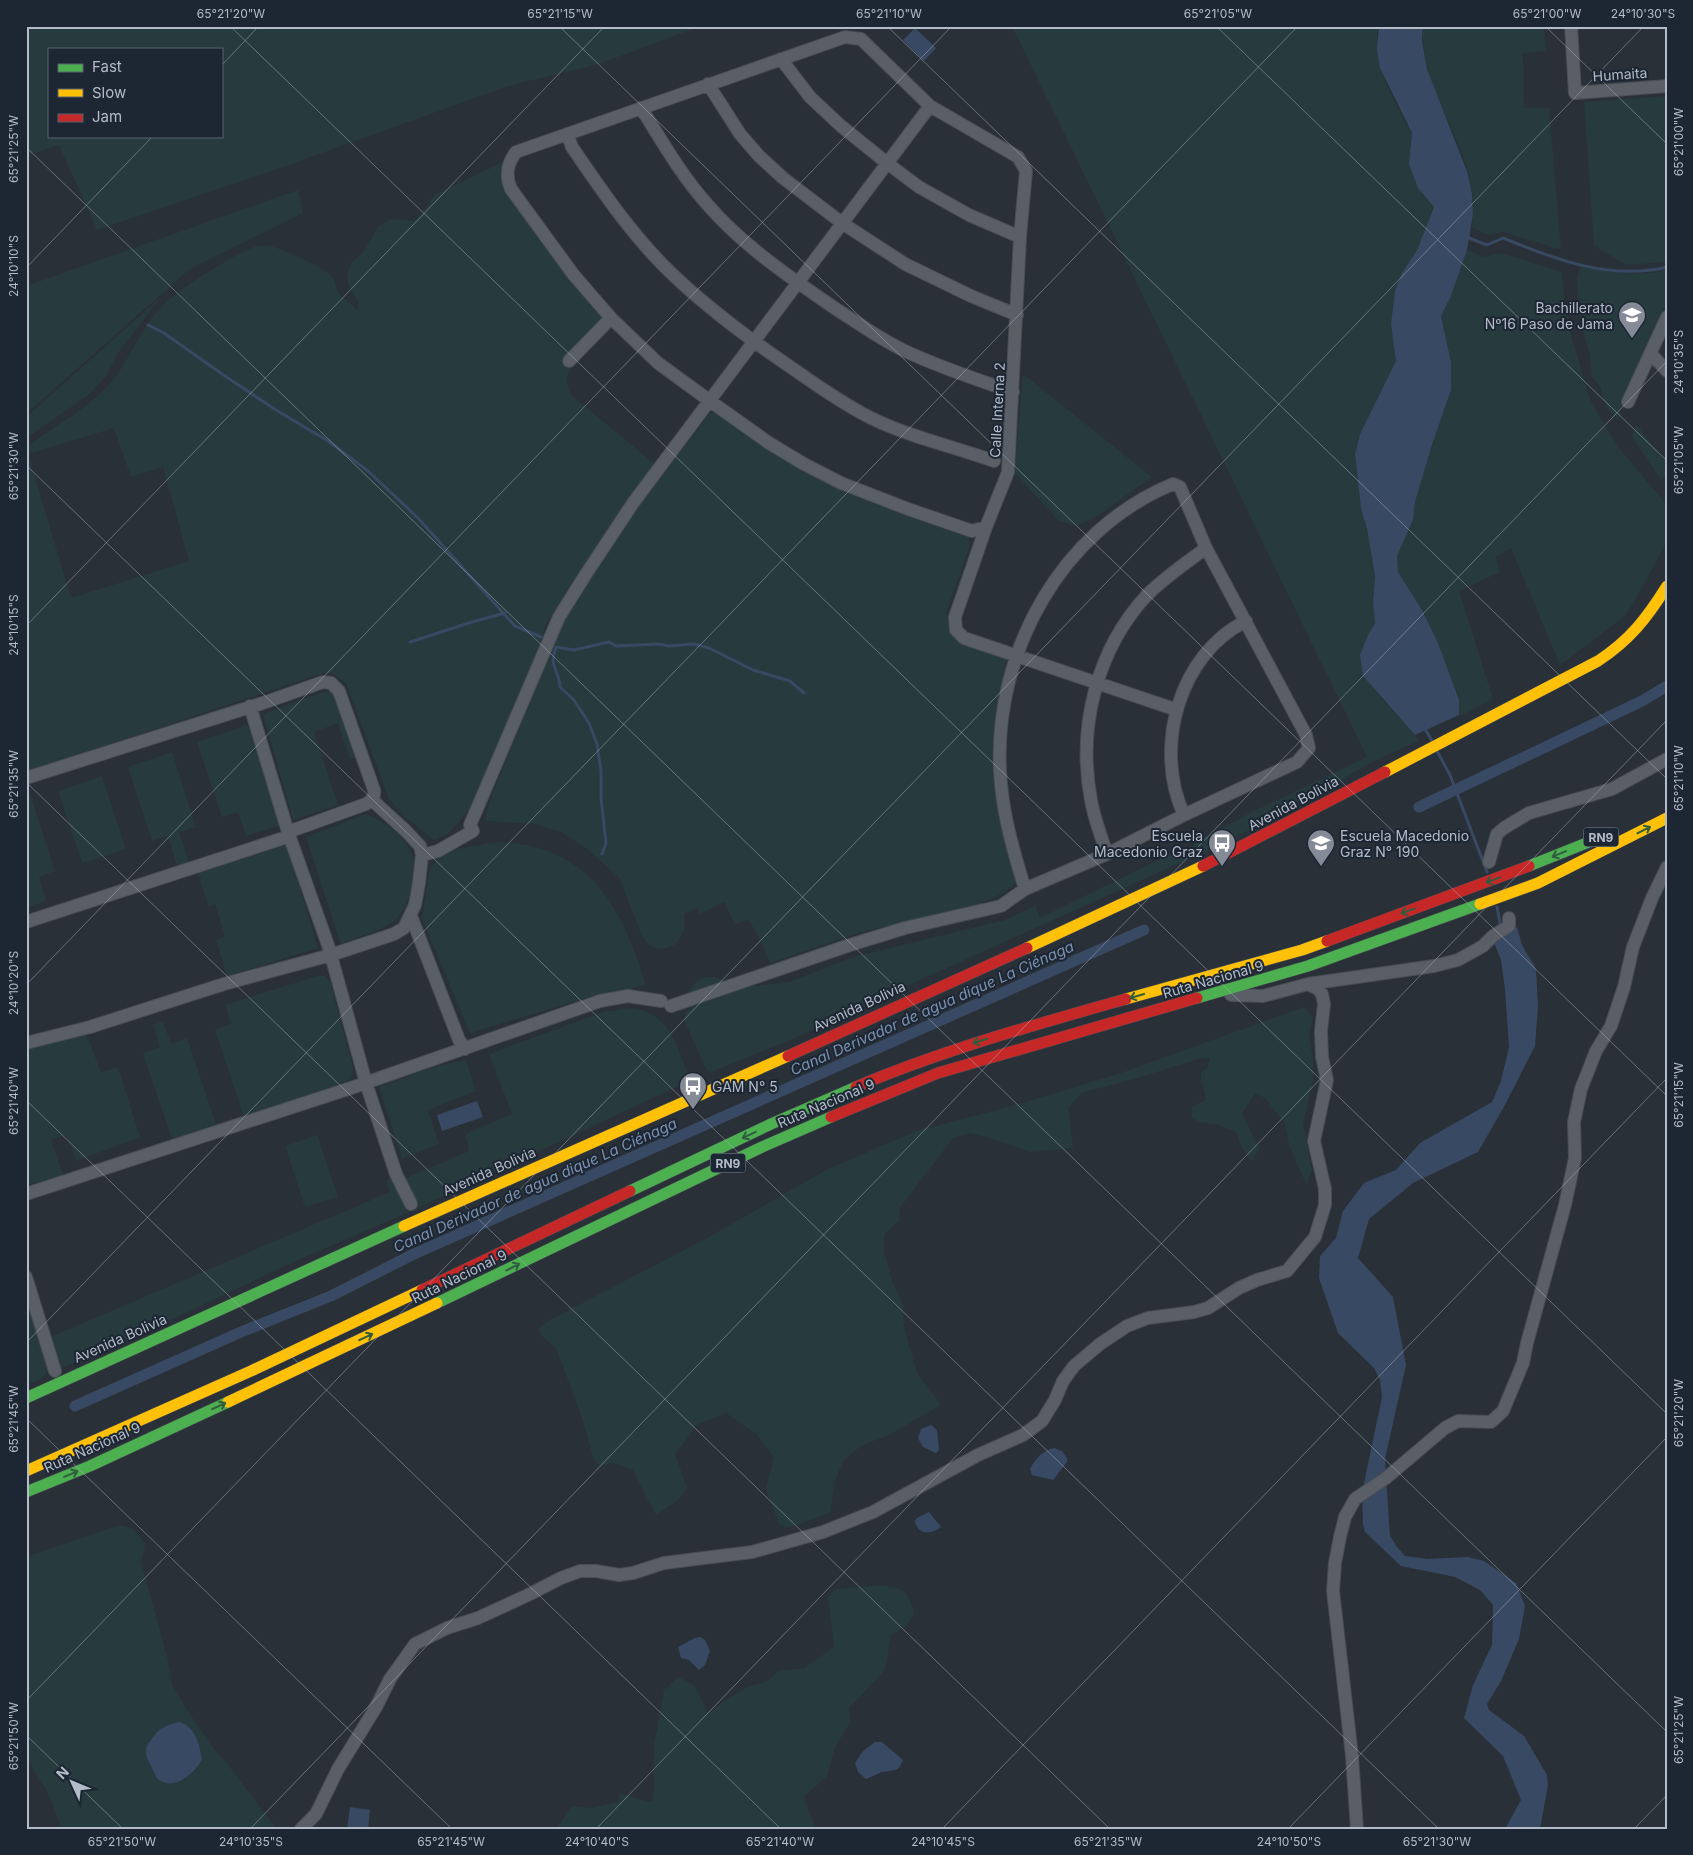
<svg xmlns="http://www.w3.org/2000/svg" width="1693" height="1855" font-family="Inter,sans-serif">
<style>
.green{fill:#273a3e;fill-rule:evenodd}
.water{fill:#384963}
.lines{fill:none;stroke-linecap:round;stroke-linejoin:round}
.stream{stroke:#384963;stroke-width:3}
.canal{stroke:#384963;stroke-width:11}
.street-casing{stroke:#484c53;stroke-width:14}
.fast-casing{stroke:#484c53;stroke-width:12}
.slow-casing{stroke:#484c53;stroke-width:12}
.jam-casing{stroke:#484c53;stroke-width:12}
.street{stroke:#5a5e66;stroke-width:12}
.fast{stroke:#4caf50;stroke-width:11}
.slow{stroke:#ffc107;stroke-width:11}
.jam{stroke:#c62828;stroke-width:11}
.oneway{stroke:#305d3f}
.ticks{fill:none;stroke:#b4bcc9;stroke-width:1;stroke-opacity:0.45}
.labels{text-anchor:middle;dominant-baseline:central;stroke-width:4;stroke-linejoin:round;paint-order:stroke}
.shield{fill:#1d2633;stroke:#878f9c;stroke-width:1}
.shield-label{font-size:12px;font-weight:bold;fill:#b4bcc9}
.street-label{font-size:14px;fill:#b4bcc9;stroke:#1d2633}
.poi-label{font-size:14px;fill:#b4bcc9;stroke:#1d2633;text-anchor:end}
.water-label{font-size:15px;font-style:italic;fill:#7c92b1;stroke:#1d2633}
.neatline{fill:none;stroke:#b4bcc9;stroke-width:2}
.ticks-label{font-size:12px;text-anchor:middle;fill:#b4bcc9}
</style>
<rect width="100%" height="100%" fill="#2a3038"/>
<!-- green -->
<path class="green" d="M26,26H701L599,64L508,86L286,166L97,230L59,145L26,156ZM49,49H221V136H49Z
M1012,26H1379C1371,63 1394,102 1412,133L1410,144L1418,188L1434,206L1417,250L1402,273L1395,346L1396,361L1360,434L1355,454L1361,509L1367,529L1375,576L1373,603L1375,623L1368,635L1375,691L1415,735L1418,741L1370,763L1323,791L1196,858L1193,844L1250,813L1367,757Z
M1423,26H1544L1546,51L1523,53L1524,108H1549L1561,250L1504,232L1490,235L1472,228C1474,210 1473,192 1469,175C1455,124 1420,81 1423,26Z
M1667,96V262L1627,265L1594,246L1584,102Z
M505,161L523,215L559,266L611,329C597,340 570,361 567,379C566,384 569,389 570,394L657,466L618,517L546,624L538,650L470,808L448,834L434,840L405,817L389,799L346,683L332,673L320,674L26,772V448C53,426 85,411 108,386C128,364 137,335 156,313C172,295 190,283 210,271C224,263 249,245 265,245C278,246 321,266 330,275C336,280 335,286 338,292C342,298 352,303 357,310L359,303L348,284L347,275L351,263L362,254L378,227L390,219L414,221L421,215L434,195ZM114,428L131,477L163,467L189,561L71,598L28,454Z
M298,190L303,213L190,269L26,414V286Z
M1467,250L1485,257L1501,253L1562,272L1566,319L1591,402L1618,447L1667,505V541L1643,586L1625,616L1560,665L1511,548L1496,557L1500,572L1459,591L1493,699L1460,716L1438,643L1422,610L1398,572L1397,556L1413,520L1415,502L1432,445L1451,390V362L1441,316L1451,296Z
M1580,267C1609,272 1637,277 1667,270V301L1624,397L1619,420L1605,405L1600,386L1592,377L1590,355L1579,315L1577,280Z
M161,297L117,354L106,376L87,396L26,438V417Z
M1023,374L1152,477L1097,516L1081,524L1074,525L1059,521L1016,474L1015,466Z
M712,411C748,436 785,462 825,482C870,505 919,519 968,535L970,545L946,613L960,642L1006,660L996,724L1019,881L1003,893L976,906L861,932L770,963L762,944L749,920L735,924L724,902L700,914L697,908L684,914L685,929L676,944L667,948L658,949L649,945L642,936L619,877L582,845L561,832L535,824L485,821L487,810L494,790L565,617L635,511Z
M1636,424L1667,464V475L1661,480L1634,440L1632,435Z
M326,691L336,695L358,757L350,759L338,723L314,732L338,805L293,820L263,714Z
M248,725L281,825L246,836L238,812L222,817L197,742Z
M172,752L196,827L179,832L189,862L177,866L168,836L152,841L128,767Z
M102,776L126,849L82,863L58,791Z
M26,788H28L55,871L39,877L46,901L26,908Z
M366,814C389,823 416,844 415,872C415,878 413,885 411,891C408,902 403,913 394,921C386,928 353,939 341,944L306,837Z
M496,842C588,844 622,906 646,985L579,1000L470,1033L422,919L429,872L437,859L451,850Z
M287,845L318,948L227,976L216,940L225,937L215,904L208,906L198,873Z
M1190,848L1191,858L853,1010L793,1039L714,1071L709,1072L705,1067L684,1020L686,1012L694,1006L745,987L789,982L857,956L1005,920L1035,906L1040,918L1178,850L1181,849L1183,851Z
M317,976H325L330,981L353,1068L351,1078L345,1082L244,1117L215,1030L231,1024L225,1005Z
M704,977H714L728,982L682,1000L695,983Z
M1304,1007L1313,1018L1309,1034L1313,1060V1081L1303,1124L1312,1171L1306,1184L1289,1145L1285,1124L1265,1098L1255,1094L1242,1113L1259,1149L1252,1161L1242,1148L1236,1132L1219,1125L1199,1122L1192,1118V1107L1206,1100C1205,1091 1200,1081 1201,1072L1207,1069L1210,1058L1198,1059L1141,1077L1082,1093L1068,1108L1073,1148L1031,1152L987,1137L969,1133L953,1138L899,1209L900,1220L884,1235V1252L892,1281L903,1305L904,1327L917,1373L941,1405L891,1434L861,1446L843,1461L835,1481L830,1513L788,1528L779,1524L766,1489L774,1457L756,1434L726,1413L698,1424L675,1454L687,1488L678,1500L656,1515L632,1469L612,1463L599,1466L593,1457L582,1417L556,1348L543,1337L538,1329L550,1320L707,1238L826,1170L916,1131L1016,1105L1121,1073Z
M628,1008C671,1011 675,1045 690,1078L687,1082L409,1212L298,1260L181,1315L62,1368L57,1363L48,1338L390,1192L386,1180L393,1177L404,1179L469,1151L465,1134L512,1114L489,1054L603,1012Z
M163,1021L171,1044L187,1038L216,1124L172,1139L143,1053L160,1047L153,1025Z
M86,1033L101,1072L118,1067L140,1137L76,1161L66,1135L51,1140L63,1175L26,1185V1045Z
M466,1060L476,1091L428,1110L439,1144L402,1159L379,1087L433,1067Z
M317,1135L338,1197L305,1207L285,1146Z
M26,1295L48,1371L41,1379L26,1385Z
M120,1525C133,1526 139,1534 145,1545L141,1562L167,1656L172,1684L187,1710L214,1749L226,1762L277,1829H61L53,1805L47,1791L26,1758V1557Z
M881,1585C906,1588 908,1591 914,1614L906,1626L891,1635L885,1670L849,1708L851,1721L835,1747L827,1776L804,1797L809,1813L817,1829H556L572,1806L592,1808L618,1802L620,1794C632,1795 640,1801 652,1802L654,1789V1745L664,1690L678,1677L695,1686L708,1713L733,1695L750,1686L766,1682L778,1671L804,1668L834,1647L828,1597L836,1589Z"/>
<!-- water -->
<path class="water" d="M1379,26H1423L1422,41L1427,69L1468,174L1472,194L1473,214L1467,250L1451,296L1441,316L1451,362V390L1432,445L1415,502L1413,520L1397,556L1398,572L1422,610L1438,643L1459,700V715L1415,735L1363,676L1360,655L1368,635L1375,623L1373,603L1375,576L1367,529L1361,509L1355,454L1360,434L1396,361L1391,324L1395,291L1402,273L1417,250L1434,207L1418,188L1409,164L1412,133L1380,68L1377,49Z
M915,28L936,48L924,61L903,40Z
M1517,927L1522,945L1536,969L1538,1006L1535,1046L1506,1103L1478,1152L1413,1183L1369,1219L1358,1258L1393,1297L1406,1365L1385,1459L1390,1536L1397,1547L1405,1556L1427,1559L1468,1557L1484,1561L1516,1583L1525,1606L1519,1639L1501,1681L1487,1704L1489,1710L1524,1736L1547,1775L1548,1785L1540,1829H1505L1521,1800L1503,1756L1464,1718L1473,1685L1492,1645L1493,1605L1480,1590L1455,1577L1401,1566L1365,1532L1363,1524L1362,1493L1382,1397L1380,1380L1374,1368L1338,1333L1319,1278L1320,1256L1336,1238L1343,1211L1364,1183L1396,1170L1420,1143L1492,1102L1501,1081L1509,1047L1505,989L1501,960L1493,940Z
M477,1101L483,1117L442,1131L437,1115Z
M931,1425L937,1430L939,1450L936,1453L923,1447L918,1438L921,1429Z
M1054,1448L1062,1451L1067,1458V1462L1053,1480L1032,1475L1030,1469C1035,1459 1043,1450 1054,1448Z
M929,1512L941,1527C932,1535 917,1535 915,1521L917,1518Z
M700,1637L705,1640L710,1651L705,1665L699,1670L689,1660L681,1658L678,1647L695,1638Z
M179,1722C195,1726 200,1745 202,1760C195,1772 176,1790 161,1781C156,1779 154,1772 152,1768C150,1763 145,1756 146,1750C146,1746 149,1743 151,1740C159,1728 166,1725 179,1722Z
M875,1742H882L903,1760L899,1768L896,1770L882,1772L866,1779L858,1772L855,1763L863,1751Z
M350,1807L370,1810L368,1829H347Z"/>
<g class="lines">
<!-- stream -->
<path class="stream" d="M1468,235L1469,238L1487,245L1503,238C1554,259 1611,281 1667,267
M148,325L164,333L222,374L276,410L328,441L368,471L418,518L515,626L541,637
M410,642L472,622L505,613
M1424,727L1432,741
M1437,751L1450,775L1487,872
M602,854L606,843L601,798V771L597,744L589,723L574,700L560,687C560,676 553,669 553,659C553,656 555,651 556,647L574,650L609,642L616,646L658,644L669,646L694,644L709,648L753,670L790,681L804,693
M1497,907L1501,928"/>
<!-- canal -->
<path class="canal" d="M1554,743L1642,701L1667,686
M1419,807L1554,743
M75,1406L241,1332L331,1296L414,1254L1144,930"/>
<!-- street casing -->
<g class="street-casing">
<path id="street" d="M1571,26L1575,93L1667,86
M781,59L810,97L841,126L887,163L919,187L969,215L1020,237
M708,84L740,134L759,156L783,178L842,223L905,264L971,296L1017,315
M641,108C662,141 681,175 707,204C743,246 791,278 836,309C858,323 880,339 903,350C938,367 976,379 1013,392
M567,134L572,147C600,188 629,231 665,267C703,305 745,336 789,366C815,384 841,403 869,417C909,437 952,446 994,461
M1650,353L1667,371
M569,361L611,318
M1628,402L1667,317
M986,527L972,531L908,509L841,483L804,464L769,443L710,401L658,363L611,318L573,274L511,189C505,175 507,164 516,152L845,37L861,39L930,106L1018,157L1026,171L1020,237L1008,472L986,527L955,617L956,630L964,638L1177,710
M250,706L288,832L329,948L366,1083L396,1174L411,1204
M26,778L263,703L323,682L331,683L339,691L374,790C375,798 372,800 366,804L288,832
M1184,815C1153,748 1179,654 1246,621
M1107,854C1101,836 1094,818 1091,800C1077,727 1097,649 1147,595C1165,577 1186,563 1206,548
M422,855L438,851L473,831L470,825L559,617L586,574L633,503L930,106
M1489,862L1497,834L1504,828L1529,813L1612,789L1667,759
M411,916L459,1040L465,1049
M26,922L290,836
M1231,995L1263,996L1308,984L1434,966L1458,960L1483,946L1493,936L1509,926V918
M671,1006L850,945L905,928L1001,906L1025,889L1107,854L1184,815L1297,762L1309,748L1306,735L1206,548L1180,487L1173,484C1061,530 994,652 1000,771C1002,812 1013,850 1025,889
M26,1043L90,1027L224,984L331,955L394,934L404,928L415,905L419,883L422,855L420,846L406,831L372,800
M26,1194L351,1088L600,1001L628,996L661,1001
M26,1277L55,1371
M301,1829L316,1814L338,1769L376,1707L390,1679L415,1644L447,1628L478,1618L528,1595L561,1578L580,1571H596L619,1575L633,1573L664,1563L752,1552L823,1532L873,1512L978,1455L1023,1435L1042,1421L1055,1400L1063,1381L1074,1366L1100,1344L1127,1326L1148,1318L1194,1312L1208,1308L1239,1288L1257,1280L1287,1271L1315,1237L1325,1205V1189L1314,1141L1327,1080L1322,1057L1321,1031L1324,1004L1322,994L1318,989L1308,984
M1357,1829L1352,1756L1333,1591L1335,1563L1340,1537L1345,1517L1355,1499L1386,1478L1445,1428L1458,1421L1491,1422L1503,1411L1523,1363L1527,1343L1565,1205L1575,1158L1574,1122L1581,1089L1596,1051L1611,1026L1624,987L1633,947L1652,898L1667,867"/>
</g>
<!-- fast casing -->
<g class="fast-casing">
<path id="fast" d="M1529,866L1599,838
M1197,998L1308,966L1480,904
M630,1191L771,1124L856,1087
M437,1303L762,1147L831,1117
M26,1398L404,1226
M26,1492L90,1466L228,1402"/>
</g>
<!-- slow casing -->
<g class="slow-casing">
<path id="slow" d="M1385,772L1598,661C1630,640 1647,618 1667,586
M1480,904L1538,883L1667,818
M1027,948L1203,866
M1126,999L1302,950L1327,941
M404,1226L788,1056
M228,1402L437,1303
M26,1471L251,1371L422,1290"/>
</g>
<!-- jam casing -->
<g class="jam-casing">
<path id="jam" d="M1203,866L1385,772
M1327,941L1529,866
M788,1056L1027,948
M856,1087C943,1050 1034,1025 1126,999
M831,1117L938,1073L1197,998
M422,1290L630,1191"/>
</g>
<!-- street -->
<use href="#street" class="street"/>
<!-- fast -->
<use href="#fast" class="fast"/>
<!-- slow -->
<use href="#slow" class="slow"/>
<!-- jam -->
<use href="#jam" class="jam"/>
</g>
<!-- one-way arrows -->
<defs><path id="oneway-shaft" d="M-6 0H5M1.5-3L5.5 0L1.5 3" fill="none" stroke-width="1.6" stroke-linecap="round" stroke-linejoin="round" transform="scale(1.25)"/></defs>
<g class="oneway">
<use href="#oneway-shaft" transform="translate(1644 830) rotate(-27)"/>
<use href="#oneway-shaft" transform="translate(1559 854) rotate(157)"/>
<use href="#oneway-shaft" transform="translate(1493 880) rotate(160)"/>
<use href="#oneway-shaft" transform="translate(1408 911) rotate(160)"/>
<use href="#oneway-shaft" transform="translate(1137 996) rotate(164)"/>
<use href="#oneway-shaft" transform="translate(980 1041) rotate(163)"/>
<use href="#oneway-shaft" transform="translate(749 1135) rotate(155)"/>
<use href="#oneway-shaft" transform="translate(513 1267) rotate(-27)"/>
<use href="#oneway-shaft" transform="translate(366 1337) rotate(-25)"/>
<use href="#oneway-shaft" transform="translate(219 1406) rotate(-25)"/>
<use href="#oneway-shaft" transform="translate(71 1474) rotate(-23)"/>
</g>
<!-- ticks -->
<path class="ticks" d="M230,26L1667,1414M559,26L1667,1096M887,26L1667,779M1216,26L1667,461M1545,26L1667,144M221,66L259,26M26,147L1667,1732M26,268L153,136M26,465L1439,1829M26,626L605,26M26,782L1110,1829M26,985L952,26M26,1100L781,1829M26,1343L1298,26M26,1418L452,1829M26,1701L1644,26M26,1735L123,1829M250,1829L1667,361M596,1829L1667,720M942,1829L1667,1078M1288,1829L1667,1437M1634,1829L1667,1795"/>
<!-- icons -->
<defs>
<g id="school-pin" transform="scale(1.4375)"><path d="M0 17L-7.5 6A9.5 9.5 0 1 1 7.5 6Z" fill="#848b96" stroke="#1d2633"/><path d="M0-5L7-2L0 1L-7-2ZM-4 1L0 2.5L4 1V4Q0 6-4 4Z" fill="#fff"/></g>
<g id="bus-pin" transform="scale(1.4375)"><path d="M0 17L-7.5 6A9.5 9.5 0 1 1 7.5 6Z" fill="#848b96" stroke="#1d2633"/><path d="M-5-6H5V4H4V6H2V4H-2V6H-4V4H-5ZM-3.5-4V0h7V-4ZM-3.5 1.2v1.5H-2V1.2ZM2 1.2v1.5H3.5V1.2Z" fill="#fff"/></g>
</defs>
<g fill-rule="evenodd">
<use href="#school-pin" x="1632" y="315"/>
<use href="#bus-pin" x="1222" y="843"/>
<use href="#school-pin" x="1321" y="843"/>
<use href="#bus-pin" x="693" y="1086"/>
</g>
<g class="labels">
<!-- shield labels -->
<g class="shield">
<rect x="1583.5" y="827.5" width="35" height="19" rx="4"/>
<rect x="710.5" y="1153.5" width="35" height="19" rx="4"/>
</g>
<g class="shield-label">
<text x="1601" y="837">RN9</text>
<text x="728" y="1163">RN9</text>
</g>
<!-- street labels -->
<g class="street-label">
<text transform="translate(1620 74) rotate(-4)">Humaita</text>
<text transform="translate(997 410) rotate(-87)">Calle Interna 2</text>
<text transform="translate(1293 803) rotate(-28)">Avenida Bolivia</text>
<text transform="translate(1213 979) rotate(-16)">Ruta Nacional 9</text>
<text transform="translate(859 1006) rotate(-25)">Avenida Bolivia</text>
<text transform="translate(826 1103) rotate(-23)">Ruta Nacional 9</text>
<text transform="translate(489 1171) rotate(-24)">Avenida Bolivia</text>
<text transform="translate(459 1276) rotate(-26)">Ruta Nacional 9</text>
<text transform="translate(120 1338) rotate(-24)">Avenida Bolivia</text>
<text transform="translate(92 1447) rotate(-24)">Ruta Nacional 9</text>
</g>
<!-- poi labels -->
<g class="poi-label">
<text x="1613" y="307">Bachillerato<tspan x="1613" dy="16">Nº16 Paso de Jama</tspan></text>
<text x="1203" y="835">Escuela<tspan x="1203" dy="16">Macedonio Graz</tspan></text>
<text x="1340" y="835" text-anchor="start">Escuela Macedonio<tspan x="1340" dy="16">Graz N° 190</tspan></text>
<text x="712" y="1086" text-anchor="start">GAM N° 5</text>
</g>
<!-- water labels -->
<g class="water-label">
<text transform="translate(932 1008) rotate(-24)">Canal Derivador de agua dique La Ciénaga</text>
<text transform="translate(535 1185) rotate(-24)">Canal Derivador de agua dique La Ciénaga</text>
</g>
</g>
<!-- border -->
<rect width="1693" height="1855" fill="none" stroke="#1d2633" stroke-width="55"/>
<!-- legend -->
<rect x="48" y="48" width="175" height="90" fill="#1d2633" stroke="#59626f"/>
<rect x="58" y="64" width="25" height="8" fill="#4caf50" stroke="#59626f"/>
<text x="92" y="72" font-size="15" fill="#b4bcc9">Fast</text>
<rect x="58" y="89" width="25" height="8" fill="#ffc107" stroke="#59626f"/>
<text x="92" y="98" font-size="15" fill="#b4bcc9">Slow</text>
<rect x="58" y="114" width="25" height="8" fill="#c62828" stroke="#59626f"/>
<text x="92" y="122" font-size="15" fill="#b4bcc9">Jam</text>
<!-- north arrow -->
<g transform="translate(72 1782) rotate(314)" stroke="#1d2633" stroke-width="4" paint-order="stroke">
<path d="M0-4L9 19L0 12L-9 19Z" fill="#b4bcc9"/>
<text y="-8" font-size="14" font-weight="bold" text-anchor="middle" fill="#b4bcc9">N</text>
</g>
<rect x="28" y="28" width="1638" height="1800" class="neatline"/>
<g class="ticks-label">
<text x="231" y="18">65°21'20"W</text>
<text x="560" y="18">65°21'15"W</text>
<text x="889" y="18">65°21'10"W</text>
<text x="1218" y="18">65°21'05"W</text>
<text x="1547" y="18">65°21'00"W</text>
<text x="1643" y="18">24°10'30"S</text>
<text transform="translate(1679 142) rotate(-90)" y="4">65°21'00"W</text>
<text transform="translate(14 149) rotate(-90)" y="4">65°21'25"W</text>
<text transform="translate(14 266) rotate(-90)" y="4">24°10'10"S</text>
<text transform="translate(1679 362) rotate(-90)" y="4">24°10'35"S</text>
<text transform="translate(1679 460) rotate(-90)" y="4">65°21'05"W</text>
<text transform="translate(14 466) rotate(-90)" y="4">65°21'30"W</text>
<text transform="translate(14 625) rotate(-90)" y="4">24°10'15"S</text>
<text transform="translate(1679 778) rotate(-90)" y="4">65°21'10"W</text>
<text transform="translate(14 784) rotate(-90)" y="4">65°21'35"W</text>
<text transform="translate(14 983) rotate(-90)" y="4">24°10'20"S</text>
<text transform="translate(1679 1095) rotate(-90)" y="4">65°21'15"W</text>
<text transform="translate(14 1101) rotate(-90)" y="4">65°21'40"W</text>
<text transform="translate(1679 1413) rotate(-90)" y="4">65°21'20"W</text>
<text transform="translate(14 1419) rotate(-90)" y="4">65°21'45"W</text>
<text transform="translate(1679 1730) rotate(-90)" y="4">65°21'25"W</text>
<text transform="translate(14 1736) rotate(-90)" y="4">65°21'50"W</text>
<text x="122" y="1846">65°21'50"W</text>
<text x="251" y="1846">24°10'35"S</text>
<text x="451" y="1846">65°21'45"W</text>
<text x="597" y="1846">24°10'40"S</text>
<text x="780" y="1846">65°21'40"W</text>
<text x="943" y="1846">24°10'45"S</text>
<text x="1108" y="1846">65°21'35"W</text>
<text x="1289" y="1846">24°10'50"S</text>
<text x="1437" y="1846">65°21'30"W</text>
</g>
</svg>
